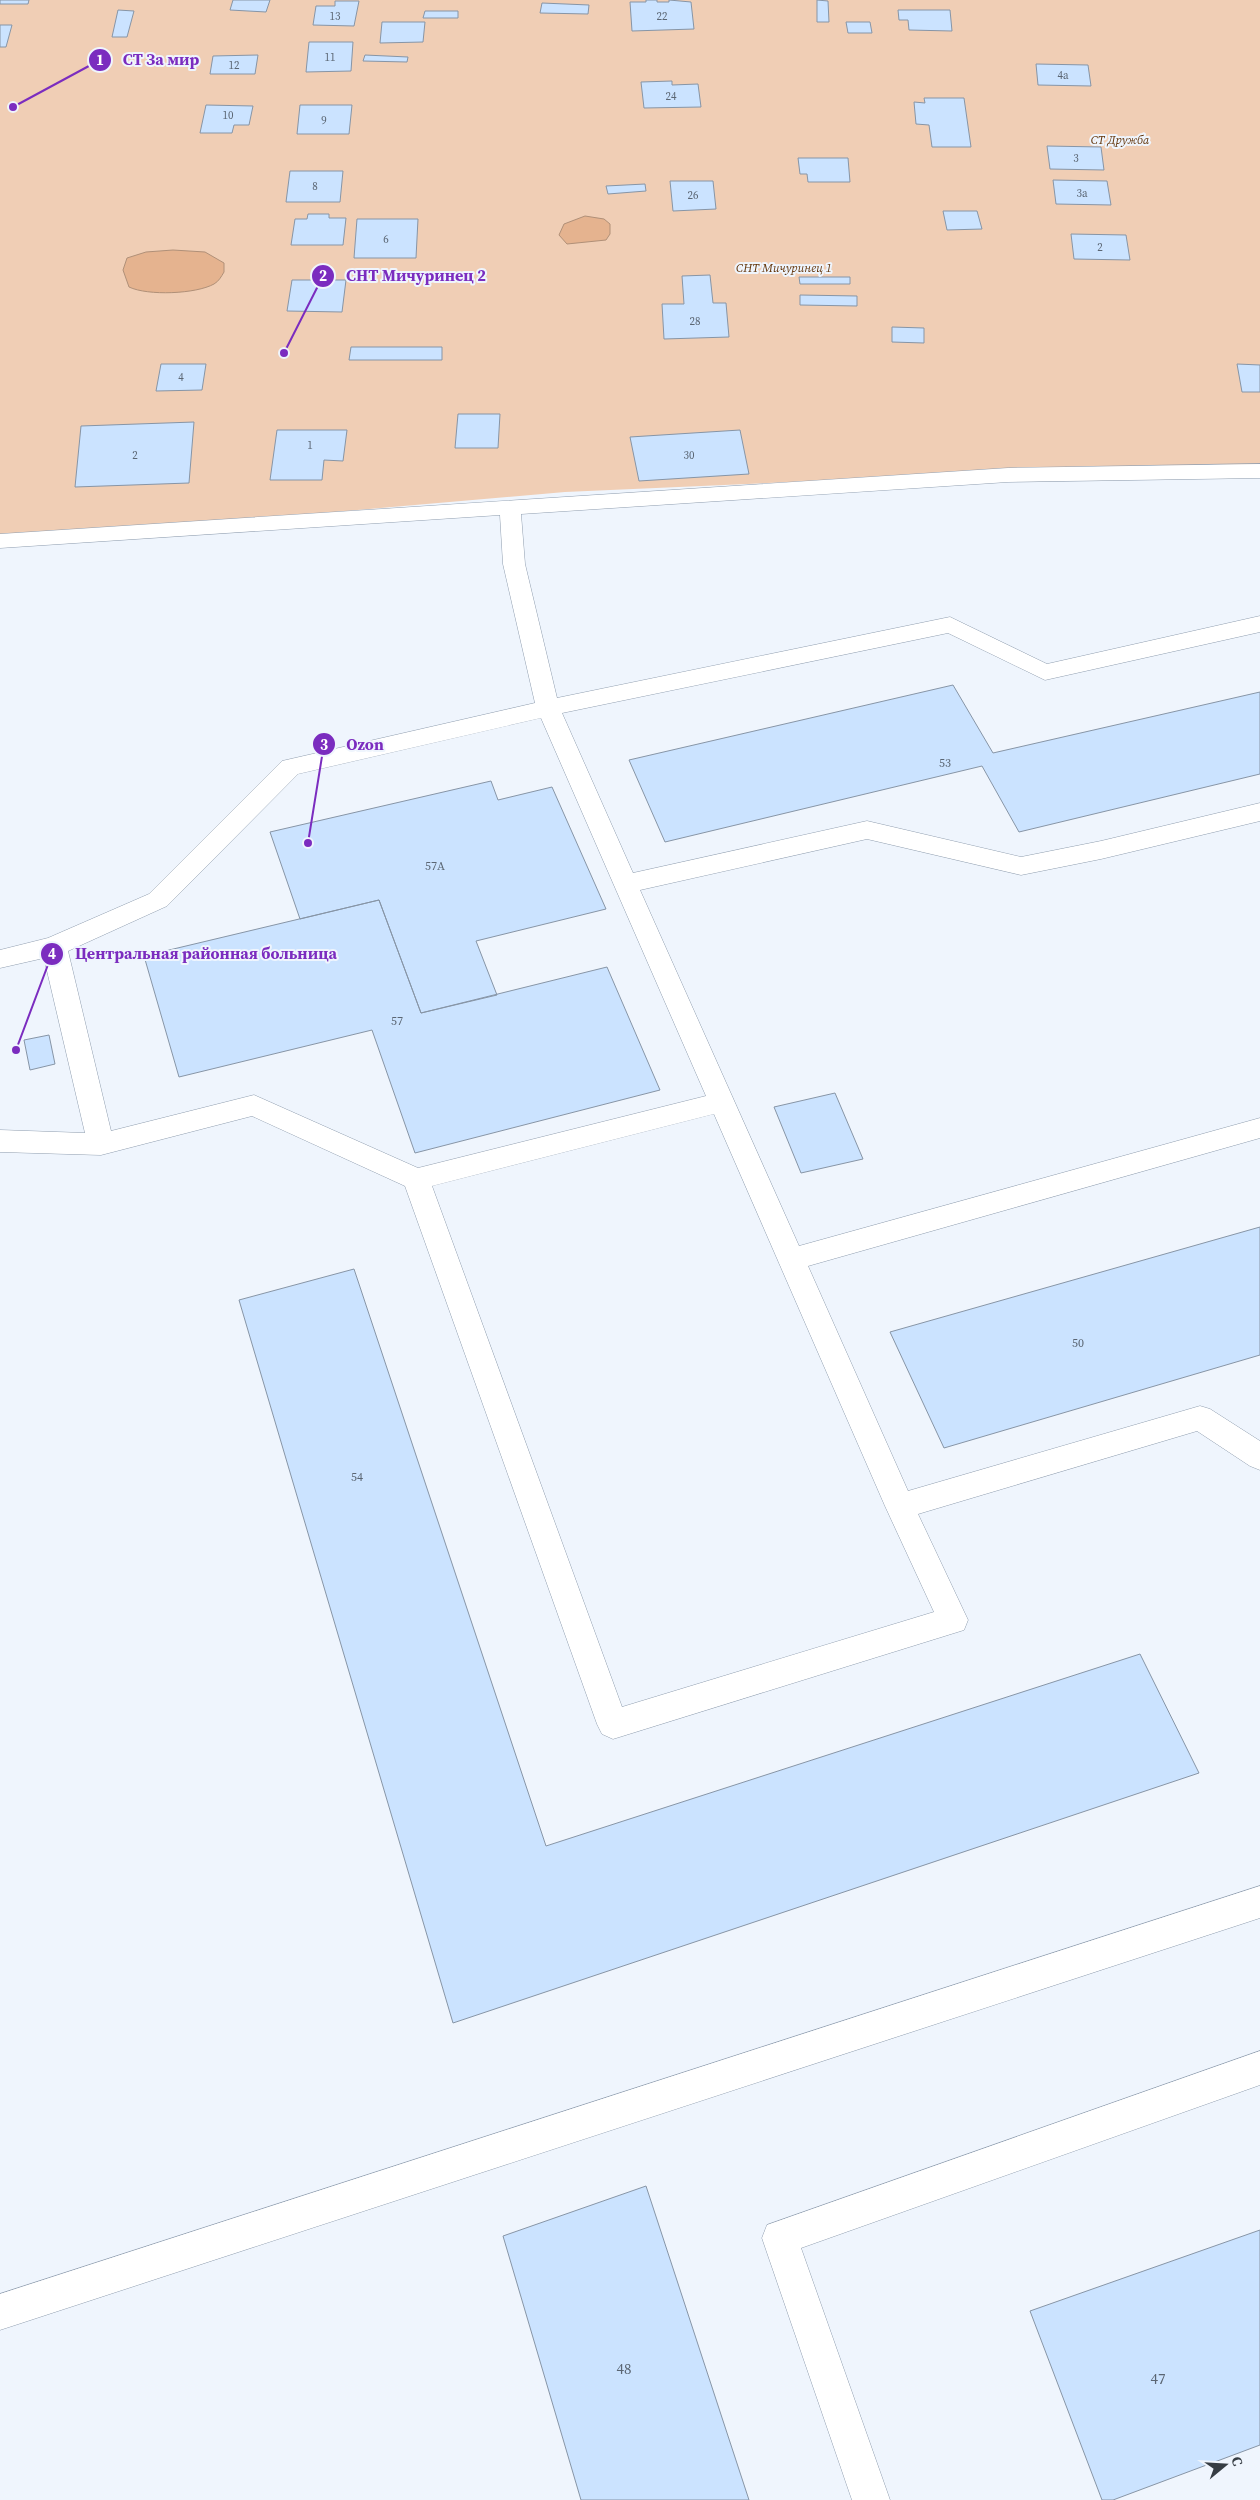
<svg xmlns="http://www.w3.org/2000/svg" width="1260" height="2500" font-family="'Source Serif 4',serif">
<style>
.green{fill:#f0ceb5}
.water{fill:#e5b38f;stroke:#b09078}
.building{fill:#cbe3ff;stroke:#8795a6}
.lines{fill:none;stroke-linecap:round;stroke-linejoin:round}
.minor-casing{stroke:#909eaf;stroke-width:1}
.minor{fill:#fff;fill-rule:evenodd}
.labels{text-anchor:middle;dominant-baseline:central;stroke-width:4;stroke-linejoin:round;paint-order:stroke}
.far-number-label{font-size:11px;fill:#5b6673}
.far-park-label{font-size:12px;font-style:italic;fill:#64360b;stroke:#eff5fd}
.number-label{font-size:12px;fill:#5b6673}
.near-number-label{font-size:15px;fill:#5b6673}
.leader{fill:none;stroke:#7b2cbf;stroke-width:2}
.callout-dot{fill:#7b2cbf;stroke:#eff5fd;stroke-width:2}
.mark-label{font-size:15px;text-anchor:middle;font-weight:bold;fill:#fff}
.callout-label{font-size:16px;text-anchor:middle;font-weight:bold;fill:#7b2cbf;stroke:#eff5fd;stroke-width:4;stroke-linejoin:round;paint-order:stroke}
</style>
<rect width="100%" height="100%" fill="#eff5fd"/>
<!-- green -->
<path class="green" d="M0,0H1260V469L1042,471L565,492L0,541Z"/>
<!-- water -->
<path class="water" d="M585,216L604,219L610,224V234L606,240L567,244L559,235L564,224Z
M173,250L205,252L224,263V272C221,277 219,281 214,284C196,294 148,296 129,287L123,270L127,258L146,252Z"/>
<!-- building -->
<path class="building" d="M0,0H29L28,4H0Z
M233,0H270L266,12L230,10Z
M646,0H657V2H669V0L691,2L694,29L632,31L630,2H646Z
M817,0L828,1L829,22H817Z
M335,1H359L354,26L313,25L316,6H335Z
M542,3L589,5L588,14L540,13Z
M118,10L134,11L127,37H112Z
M898,10H950L952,31L909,30L908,20H899Z
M425,11H458V18H423Z
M382,22H425L423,42L380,43Z
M846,22H870L872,33H848Z
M0,25H12L6,47H0Z
M309,42H353L351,71L306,72Z
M258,55L255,74H210L213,56Z
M365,55L408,57L407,62L363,61Z
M1036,64L1088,65L1091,86L1038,85Z
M672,81V85L698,84L701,107L644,108L641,82Z
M924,98H964L971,147H932L929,125L916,124L914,102L925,103Z
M206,105L253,106L249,125H234L232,133H200Z
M300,105H352L349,134H297Z
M1047,146L1101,147L1104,170L1050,169Z
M798,158H848L850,182H808L807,174H800Z
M290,171H343L340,202H286Z
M1053,180L1107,181L1111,205L1056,204Z
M670,181H713L716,209L673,211Z
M645,184L646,191L608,194L606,186Z
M943,211H977L982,229L947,230Z
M308,214H329V218H346L343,245H291L295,219H307Z
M357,219H418L416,258H354Z
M1071,234L1126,235L1130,260L1074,259Z
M710,275L713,303H726L729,337L664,339L662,304H684L682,276Z
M799,277H850V284H800Z
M292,280H346L342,312L287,311Z
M800,295L857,296V306L800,305Z
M892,327L924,328V343L892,342Z
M351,347H442V360H349Z
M161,364H206L202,390L156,391Z
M1237,364L1260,365V392H1242Z
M458,414H500L498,448H455Z
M194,422L189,483L75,487L81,426Z
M277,430H347L343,461L324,460L322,480H270Z
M740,430L749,474L639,481L630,437Z
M953,685L993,753L1260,692V774L1019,832L982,766L665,842L629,760Z
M491,781L498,800L552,787L606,909L476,941L497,995L421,1013L379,900L300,919L270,832Z
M379,900L421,1013L607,967L660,1090L415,1153L372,1030L179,1077L144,956Z
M49,1035L55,1064L30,1070L24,1040Z
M835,1093L863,1159L801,1173L774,1107Z
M1260,1227V1355L944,1448L890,1332Z
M354,1269L546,1846L1140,1654L1199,1773L453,2023L239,1300Z
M646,2186L749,2500H581L503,2236Z
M1260,2230V2445L1113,2500H1102L1030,2311Z"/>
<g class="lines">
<!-- minor casing -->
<g class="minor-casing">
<path id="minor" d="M1260,464V478L1008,482L521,514L525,564L557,698L950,617L1047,664L1260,616V632L1045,680L948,633L562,713L633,873L867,821L1021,857L1101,841L1260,803V821L1101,859L1021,875L867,839L640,890L799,1246L1260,1118V1138L808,1266L908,1491L1200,1406L1210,1409L1260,1441V1470L1250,1466L1197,1431L918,1514L968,1620L964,1630L613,1739L602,1734L597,1724L405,1186L252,1116L101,1155L0,1152V1130L85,1133L44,958L0,968V950L48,938L149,894L282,761L535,703L503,564L500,515L0,548V534L1008,468ZM541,718L706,1096L418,1168L254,1095L111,1131L68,951L167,906L298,774ZM714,1114L885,1506L934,1612L622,1707L432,1186Z
M1260,1886V1918L0,2330V2294Z
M1260,2051V2085L801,2248L890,2500H852L762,2238L767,2225Z"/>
</g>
<!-- minor -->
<use href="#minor" class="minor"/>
</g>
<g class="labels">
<!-- far-number labels -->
<g class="far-number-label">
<text x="335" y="16">13</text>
<text x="662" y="16">22</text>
<text x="330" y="57">11</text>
<text x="234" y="65">12</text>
<text x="1063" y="75">4а</text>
<text x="671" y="96">24</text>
<text x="228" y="115">10</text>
<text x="324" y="120">9</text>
<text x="1076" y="158">3</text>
<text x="315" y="186">8</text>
<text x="1082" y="193">3а</text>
<text x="693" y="195">26</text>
<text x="386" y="239">6</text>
<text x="1100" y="247">2</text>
<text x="695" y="321">28</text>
<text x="181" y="377">4</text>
<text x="310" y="445">1</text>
<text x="135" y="455">2</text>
<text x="689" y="455">30</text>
</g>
<!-- far-park labels -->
<g class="far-park-label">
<text x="1120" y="140">СТ Дружба</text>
<text x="784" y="268">СНТ Мичуринец 1</text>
</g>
<!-- number labels -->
<g class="number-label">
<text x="945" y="763">53</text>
<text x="435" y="866">57А</text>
<text x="397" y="1021">57</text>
<text x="1078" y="1343">50</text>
<text x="357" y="1477">54</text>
</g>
<!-- near-number labels -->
<g class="near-number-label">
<text x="624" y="2368">48</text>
<text x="1158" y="2378">47</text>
</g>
</g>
<!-- callouts -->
<path class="leader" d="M13 107L100 60M284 353L323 276M308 843L324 744M16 1050L52 954"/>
<g class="callout-dot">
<circle cx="13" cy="107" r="5"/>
<circle cx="284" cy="353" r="5"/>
<circle cx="308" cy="843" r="5"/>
<circle cx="16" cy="1050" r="5"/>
<circle cx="100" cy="60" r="12"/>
<circle cx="323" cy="276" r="12"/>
<circle cx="324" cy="744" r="12"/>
<circle cx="52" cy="954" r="12"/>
</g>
<g class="mark-label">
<text x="100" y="65">1</text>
<text x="323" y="281">2</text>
<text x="324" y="750">3</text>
<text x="52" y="959">4</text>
</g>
<g class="callout-label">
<text x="161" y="65">СТ За мир</text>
<text x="416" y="281">СНТ Мичуринец 2</text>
<text x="365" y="750">Ozon</text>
<text x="206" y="959">Центральная районная больница</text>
</g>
<!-- north arrow -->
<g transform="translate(1225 2465) rotate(72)" stroke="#eff5fd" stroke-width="4" paint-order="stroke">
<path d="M0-4L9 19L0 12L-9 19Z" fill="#363d44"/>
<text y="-8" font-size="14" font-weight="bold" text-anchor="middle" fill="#363d44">С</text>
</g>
</svg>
